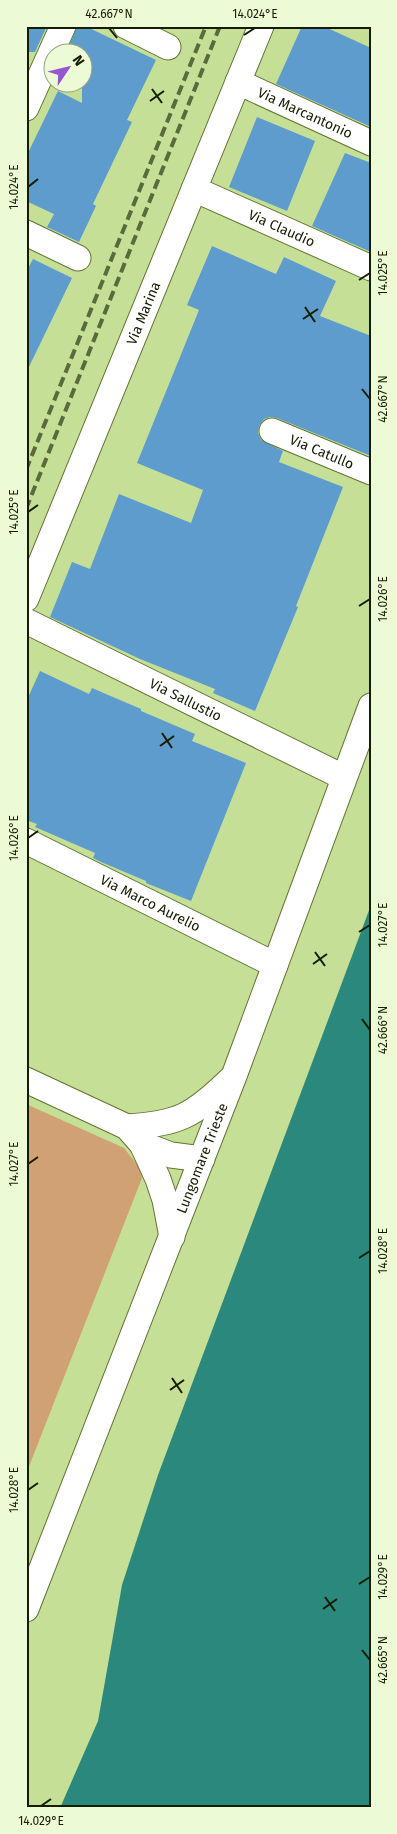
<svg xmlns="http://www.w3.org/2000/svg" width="397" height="1834" font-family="'Fira Sans',sans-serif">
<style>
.green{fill:#d0a174}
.water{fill:#2a887d}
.building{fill:#5e9cce}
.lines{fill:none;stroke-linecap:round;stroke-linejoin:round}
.street-casing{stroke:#607531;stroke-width:27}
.street{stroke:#fff;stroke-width:25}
.rail{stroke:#5b6a3d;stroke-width:4;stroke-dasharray:10 5;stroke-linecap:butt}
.ticks{fill:none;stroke:#141c01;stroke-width:2}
.labels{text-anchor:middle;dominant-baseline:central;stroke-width:4;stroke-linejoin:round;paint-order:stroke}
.street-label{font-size:14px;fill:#141c01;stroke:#ecfad6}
.neatline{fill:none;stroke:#141c01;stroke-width:2}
.ticks-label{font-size:12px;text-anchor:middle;fill:#141c01}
</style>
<rect width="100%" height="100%" fill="#c5df96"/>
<!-- green -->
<path class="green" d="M26,1104L124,1148L139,1167L142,1178L26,1474Z"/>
<!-- water -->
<path class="water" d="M371,905V1808H60L98,1721L122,1585L158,1475Z"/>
<!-- building -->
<path class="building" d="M26,26H47L35,52H26Z
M77,26H85L156,60L127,120L132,122L93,204L96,206L79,242L47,227L54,214L26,201V157L58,91L82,103V52H67Z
M302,26H323L371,48V127L276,84Z
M257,117L315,141L287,211L229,187Z
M345,153L371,163V252L312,226Z
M212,246L276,274L284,257L336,281L320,316L371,336V456L277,418L270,417L264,419L259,426L258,433L261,440L283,451L279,462L343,487L296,606L298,607L255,711L213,693L215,689L140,659L50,617L72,562L90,569L119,494L191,523L203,490L137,463L199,310L187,305Z
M33,259L72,278L26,373V272Z
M40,671L89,694L92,688L141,709V711L195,734L192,741L246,763L191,901L146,883V881L101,862L93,858L95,853L35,827L37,824L26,820V702Z"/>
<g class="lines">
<!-- street casing -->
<g class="street-casing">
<g id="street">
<path d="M126,26L168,47"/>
<path id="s1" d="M238,82L371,143"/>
<path d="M26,108L63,26"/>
<path id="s2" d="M194,189L371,268"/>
<path d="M26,233L78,258"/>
<path id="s3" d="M272,431L371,472"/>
<path id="s4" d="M26,599L261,26"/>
<path id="s5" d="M26,621L343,777"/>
<path id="s6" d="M26,841L275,965"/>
<path d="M26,1080L127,1127L142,1144L158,1179L165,1200L172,1237"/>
<path d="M127,1127C178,1124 193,1116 230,1080"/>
<path d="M142,1144L171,1155L202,1159"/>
<path id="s7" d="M26,1609L234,1076L371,706"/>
</g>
</g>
<!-- street -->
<use href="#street" class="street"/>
<!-- rail -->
<path class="rail" d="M26,470L206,26
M26,509L220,26"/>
</g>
<!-- ticks -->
<path class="ticks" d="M109,28L117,38M244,35L255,28M152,89L162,103M150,101L164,91M28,187L38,179M359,280L370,273M305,307L315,322M303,319L318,309M362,389L370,399M28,512L38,505M359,606L370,599M162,733L172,748M160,746L174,736M28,838L38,831M359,932L370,925M315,952L325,966M313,964L327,954M362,1019L370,1030M28,1164L38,1157M359,1258L370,1251M172,1378L182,1393M170,1390L184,1380M28,1490L38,1483M359,1584L370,1577M325,1597L335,1611M323,1609L337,1599M362,1650L370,1660M41,1806L51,1799"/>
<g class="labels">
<!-- street labels -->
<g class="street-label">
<text stroke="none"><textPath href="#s1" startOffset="74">Via Marcantonio</textPath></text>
<text stroke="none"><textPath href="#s2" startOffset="96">Via Claudio</textPath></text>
<text stroke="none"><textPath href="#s4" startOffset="309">Via Marina</textPath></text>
<text stroke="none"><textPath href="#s3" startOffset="54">Via Catullo</textPath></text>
<text stroke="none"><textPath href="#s5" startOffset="178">Via Sallustio</textPath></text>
<text stroke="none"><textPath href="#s6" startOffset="139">Via Marco Aurelio</textPath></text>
<text stroke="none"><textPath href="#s7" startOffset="484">Lungomare Trieste</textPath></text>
</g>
</g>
<!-- border -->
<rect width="397" height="1834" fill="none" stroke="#ecfad6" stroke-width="55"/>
<!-- north arrow -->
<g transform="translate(68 68) rotate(55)"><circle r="24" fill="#ecfad6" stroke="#96a181"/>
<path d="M0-4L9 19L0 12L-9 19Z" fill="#9358cf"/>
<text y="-8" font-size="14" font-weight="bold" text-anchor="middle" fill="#141c01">N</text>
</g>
<rect x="28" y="28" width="342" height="1778" class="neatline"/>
<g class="ticks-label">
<text x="109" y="18">42.667°N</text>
<text x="255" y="18">14.024°E</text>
<text transform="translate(14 187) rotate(-90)" y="4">14.024°E</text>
<text transform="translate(383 273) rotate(-90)" y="4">14.025°E</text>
<text transform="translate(383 399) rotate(-90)" y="4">42.667°N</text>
<text transform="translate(14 512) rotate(-90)" y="4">14.025°E</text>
<text transform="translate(383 599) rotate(-90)" y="4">14.026°E</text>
<text transform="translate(14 838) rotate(-90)" y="4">14.026°E</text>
<text transform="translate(383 925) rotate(-90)" y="4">14.027°E</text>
<text transform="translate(383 1030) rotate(-90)" y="4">42.666°N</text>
<text transform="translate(14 1164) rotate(-90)" y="4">14.027°E</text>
<text transform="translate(383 1251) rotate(-90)" y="4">14.028°E</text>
<text transform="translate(14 1490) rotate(-90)" y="4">14.028°E</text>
<text transform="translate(383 1577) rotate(-90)" y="4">14.029°E</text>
<text transform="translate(383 1660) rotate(-90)" y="4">42.665°N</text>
<text x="41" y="1825">14.029°E</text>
</g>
</svg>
